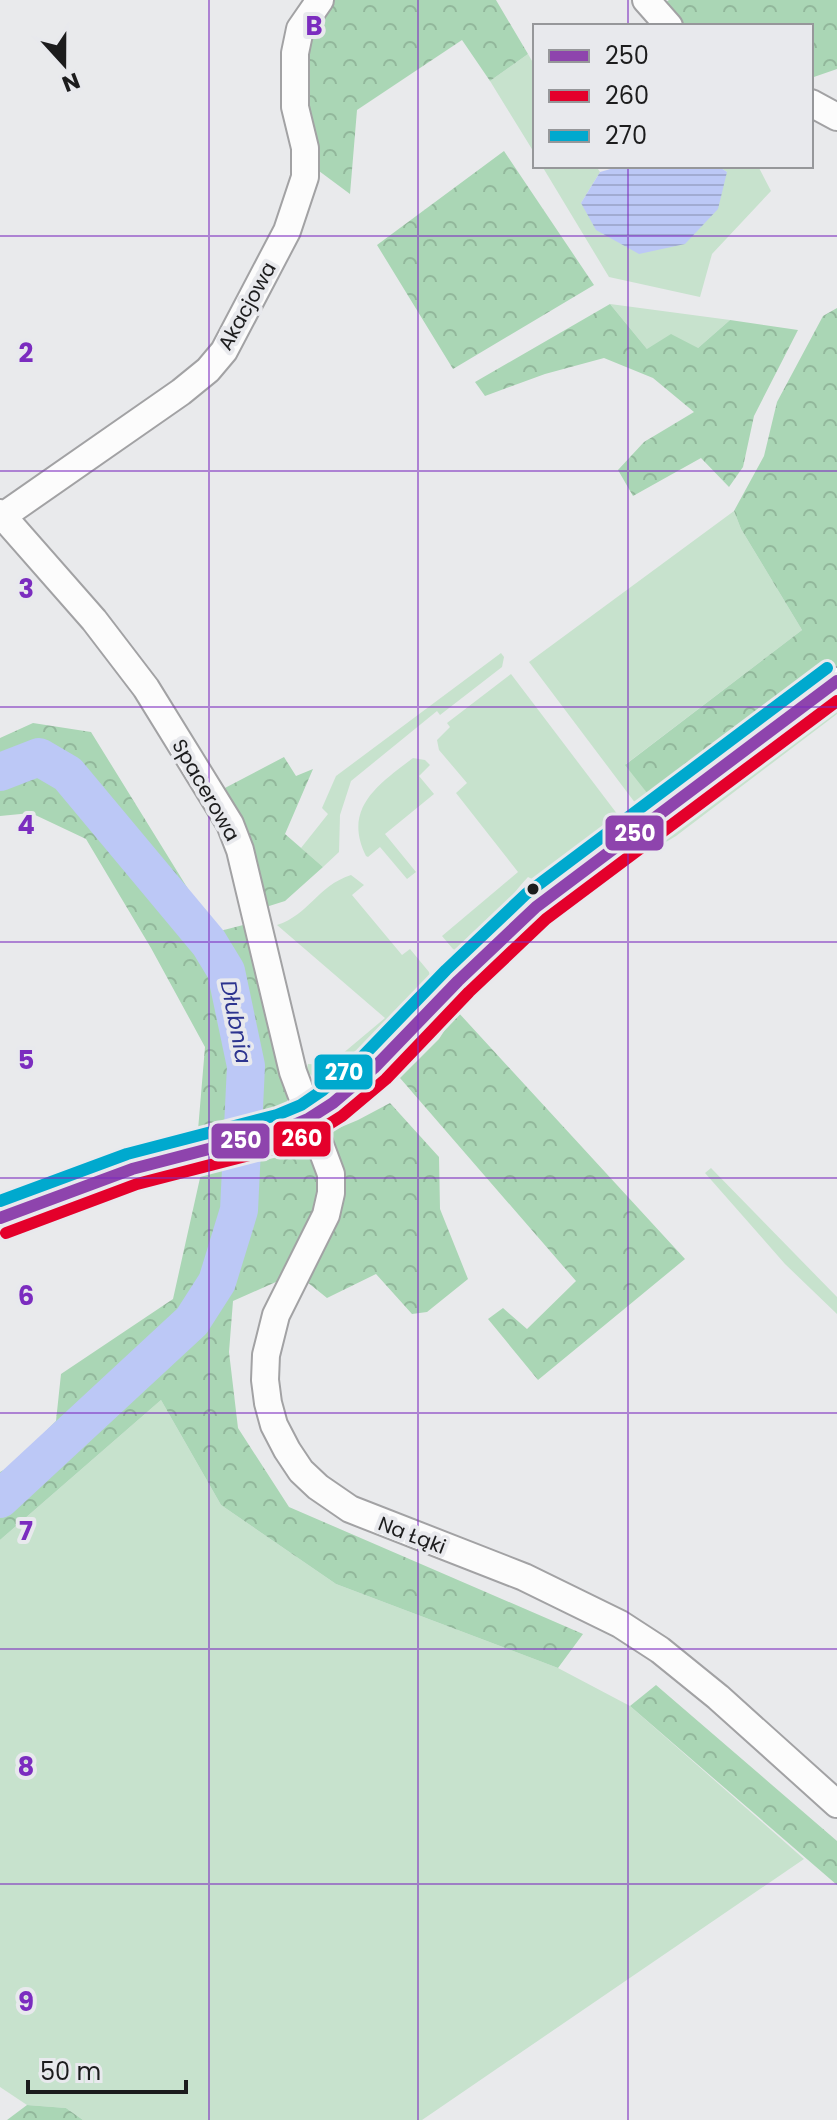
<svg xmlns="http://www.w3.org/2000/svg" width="837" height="2120" font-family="Poppins,sans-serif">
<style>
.grass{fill:#c7e2cd}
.forest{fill:url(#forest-crowns)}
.water{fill:url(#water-rules)}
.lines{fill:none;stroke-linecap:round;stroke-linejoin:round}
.river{stroke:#bcc8f6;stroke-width:38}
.minor-casing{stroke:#a2a2a4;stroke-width:30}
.minor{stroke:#fcfcfc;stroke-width:26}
.bus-1-casing{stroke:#e8e9ed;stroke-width:18}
.bus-2-casing{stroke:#e8e9ed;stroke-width:18}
.bus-3-casing{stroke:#e8e9ed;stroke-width:18}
.bus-1{stroke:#8e44ad;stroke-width:12}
.bus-2{stroke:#e4002b;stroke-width:12}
.bus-3{stroke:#00a9ce;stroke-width:12}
.grid{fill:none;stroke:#7b2cbf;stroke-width:2;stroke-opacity:0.55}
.bus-dot{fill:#1c1c1d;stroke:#e8e9ed;stroke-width:3}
.labels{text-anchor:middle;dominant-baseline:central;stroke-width:8;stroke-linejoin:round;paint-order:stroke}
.street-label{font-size:20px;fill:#1c1c1d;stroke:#e8e9ed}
.water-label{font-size:22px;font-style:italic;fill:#2c348f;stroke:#e8e9ed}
.grid-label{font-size:26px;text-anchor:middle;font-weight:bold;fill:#7b2cbf;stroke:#e8e9ed;stroke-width:8;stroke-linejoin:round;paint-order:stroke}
.line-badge{stroke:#e8e9ed;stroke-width:3}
.badge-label{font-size:22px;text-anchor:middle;font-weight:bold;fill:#fff}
</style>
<defs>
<pattern id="forest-crowns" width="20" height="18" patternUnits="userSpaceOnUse" patternTransform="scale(2)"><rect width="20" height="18" fill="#aad6b5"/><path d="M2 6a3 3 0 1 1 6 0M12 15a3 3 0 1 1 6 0" fill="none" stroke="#92b79b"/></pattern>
<pattern id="water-rules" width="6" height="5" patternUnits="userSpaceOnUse" patternTransform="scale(2)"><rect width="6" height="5" fill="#bcc8f6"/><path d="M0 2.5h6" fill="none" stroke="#a1abd2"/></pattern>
</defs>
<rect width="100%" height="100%" fill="#e9eaec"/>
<!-- grass -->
<path class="grass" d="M528,54L535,66V154L490,81Z
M542,166H596L600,172L581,203L727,172L718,166H758L771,191L712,254L700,297L609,277Z
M610,304L730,320L698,348L647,349Z
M734,511L741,529L802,630L626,764L655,803L642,812L529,662Z
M501,653L504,657L502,667L440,715L437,711L351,781L340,815L339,852L323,867L301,848L328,814L322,808L336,776Z
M511,674L621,819L557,860L534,880L528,877C508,898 483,939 459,952L453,949L442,936L518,872L456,793L467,783L439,750L437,740L450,727L447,723Z
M837,696V714L676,836L611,875L512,955L586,885Z
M413,758L425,760L430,765L419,776L434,794L385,834L416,872L407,879L380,847L368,857L366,856C342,808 379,784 413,758Z
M351,875L364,885L352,895L402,955L410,949L429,972L431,982L395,1027L340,1081L321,1083L306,1071L308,1064L329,1065L385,1018L277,925C309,915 317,886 351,875Z
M711,1168L837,1297V1314L785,1264L705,1173Z
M161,1400L221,1505L336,1584L558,1668L630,1706L804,1859L422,2120H83L66,2108L27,2105L0,2087V1540Z"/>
<!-- forest -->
<path class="forest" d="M330,0H496L528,54L490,81L462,40L357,110L350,194L319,171L308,102L309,34Z
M669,0H837V69L811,78V26H678L659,6Z
M504,151L594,285L453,369L377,245Z
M610,304L647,349L671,334L698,348L730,320L798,330L754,416L743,467L729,487L701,458L633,496L618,470L644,442L694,412L653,378L604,358L545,374L485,396L475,382Z
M837,308V669L655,803L625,765L802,630L741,529L734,511L764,456L777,402L823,316Z
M33,723L91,732L198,905L220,931L247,924L287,1081V1109L198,1130L205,1047L151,948L86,839L31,813L0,816V738Z
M284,757L296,776L313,769L285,834L323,867L285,901L266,907L223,789Z
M457,1011L685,1259L538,1380L488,1319L503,1308L527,1329L576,1281L400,1078L439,1039Z
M390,1103L439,1157L440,1209L468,1279L427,1312L412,1314L376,1274L327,1298L296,1273L233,1301L229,1352L238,1428L289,1507L583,1634L558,1668L336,1584L221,1505L161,1400L0,1540V1472L11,1466L56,1421L61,1374L173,1299L202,1169L291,1148L358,1120Z
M656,1685L837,1841V1885L630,1706Z
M27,2105L66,2108L83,2120H7Z"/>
<!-- water -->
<path class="water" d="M621,166H718L727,172L718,209L685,244L639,254L596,230L581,203L600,172Z"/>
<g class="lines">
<!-- river -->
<path class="river" d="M0,772L39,757L68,774L209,943L226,971L246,1066L239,1210L217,1282L192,1321L0,1499"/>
<!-- minor casing -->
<g class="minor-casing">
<path id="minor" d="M646,0L669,26
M811,103L837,117
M0,513L94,620L146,688L230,824L240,850L293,1072L331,1174V1193L326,1215L276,1315L266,1355L265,1380L268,1403L274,1425L287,1450L301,1471L318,1487L350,1509L524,1577L620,1624L660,1650L718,1697L837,1804
M3,516L181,392L208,370L224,351L287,231L305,177V148L295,107V53L300,29L320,0
M0,1218L33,1204L132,1169L282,1130L308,1119L333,1103L374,1068L458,981L536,907L837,681"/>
</g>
<!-- minor -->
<use href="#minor" class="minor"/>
<!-- bus-1 casing -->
<g class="bus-1-casing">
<path id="bus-1" d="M0,1218L132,1169L282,1130L308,1119L333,1103L374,1068L458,981L536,907L837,681"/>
</g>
<!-- bus-2 casing -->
<g class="bus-2-casing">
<path id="bus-2" d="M6,1233L137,1184L288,1145L315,1133L342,1116L386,1079L469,992L546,919L837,701"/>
</g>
<!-- bus-3 casing -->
<g class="bus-3-casing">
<path id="bus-3" d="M0,1201L127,1154L277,1115L301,1105L323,1090L363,1056L446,970L526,894L827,668"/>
</g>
<!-- bus-1 -->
<use href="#bus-1" class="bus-1"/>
<!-- bus-2 -->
<use href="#bus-2" class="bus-2"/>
<!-- bus-3 -->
<use href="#bus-3" class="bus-3"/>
</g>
<!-- grid -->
<path class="grid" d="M209,0V2120M418,0V2120M628,0V26M628,166V2120M0,236H837M0,471H837M0,707H837M0,942H837M0,1178H837M0,1413H837M0,1649H837M0,1884H837"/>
<!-- markers -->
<circle class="bus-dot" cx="533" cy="889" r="7"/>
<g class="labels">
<!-- street labels -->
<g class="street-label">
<text transform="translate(247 306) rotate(-61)">Akacjowa</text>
<text transform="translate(206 790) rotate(60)">Spacerowa</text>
<text transform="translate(412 1535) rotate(21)">Na Łąki</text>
</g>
<!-- water labels -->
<g class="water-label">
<text transform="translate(236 1022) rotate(79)">Dłubnia</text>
</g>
</g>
<g class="grid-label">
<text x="314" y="35">B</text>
<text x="26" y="362">2</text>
<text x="26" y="598">3</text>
<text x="26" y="834">4</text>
<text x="26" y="1069">5</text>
<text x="26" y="1305">6</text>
<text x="26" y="1540">7</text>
<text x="26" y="1776">8</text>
<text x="26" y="2011">9</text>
</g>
<g class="line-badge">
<rect x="604" y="814" width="61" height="38" rx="8" fill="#8e44ad"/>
<rect x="313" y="1053" width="61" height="38" rx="8" fill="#00a9ce"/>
<rect x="272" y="1120" width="60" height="38" rx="8" fill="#e4002b"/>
<rect x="210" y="1122" width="61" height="38" rx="8" fill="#8e44ad"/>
</g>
<g class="badge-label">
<text x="635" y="841">250</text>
<text x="344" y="1080">270</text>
<text x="302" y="1146">260</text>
<text x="241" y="1148">250</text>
</g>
<!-- legend -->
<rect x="533" y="24" width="280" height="144" fill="#e8e9ed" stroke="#96979a" stroke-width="2"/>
<rect x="549" y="50" width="40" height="12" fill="#8e44ad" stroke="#96979a" stroke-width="2"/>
<text x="605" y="64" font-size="24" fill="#1c1c1d">250</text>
<rect x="549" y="90" width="40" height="12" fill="#e4002b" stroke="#96979a" stroke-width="2"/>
<text x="605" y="104" font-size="24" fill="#1c1c1d">260</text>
<rect x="549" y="130" width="40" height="12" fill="#00a9ce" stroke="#96979a" stroke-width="2"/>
<text x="605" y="144" font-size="24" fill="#1c1c1d">270</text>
<!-- north arrow -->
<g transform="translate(64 64) rotate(159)" stroke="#e8e9ed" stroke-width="6" paint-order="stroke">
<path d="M0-6L14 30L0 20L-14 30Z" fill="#1c1c1d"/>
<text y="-12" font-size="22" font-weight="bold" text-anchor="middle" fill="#1c1c1d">N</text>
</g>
<!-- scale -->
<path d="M28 2080v12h158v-12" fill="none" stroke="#1c1c1d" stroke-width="4"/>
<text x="40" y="2080" font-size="24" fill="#1c1c1d" stroke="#e8e9ed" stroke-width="6" paint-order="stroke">50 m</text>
</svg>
